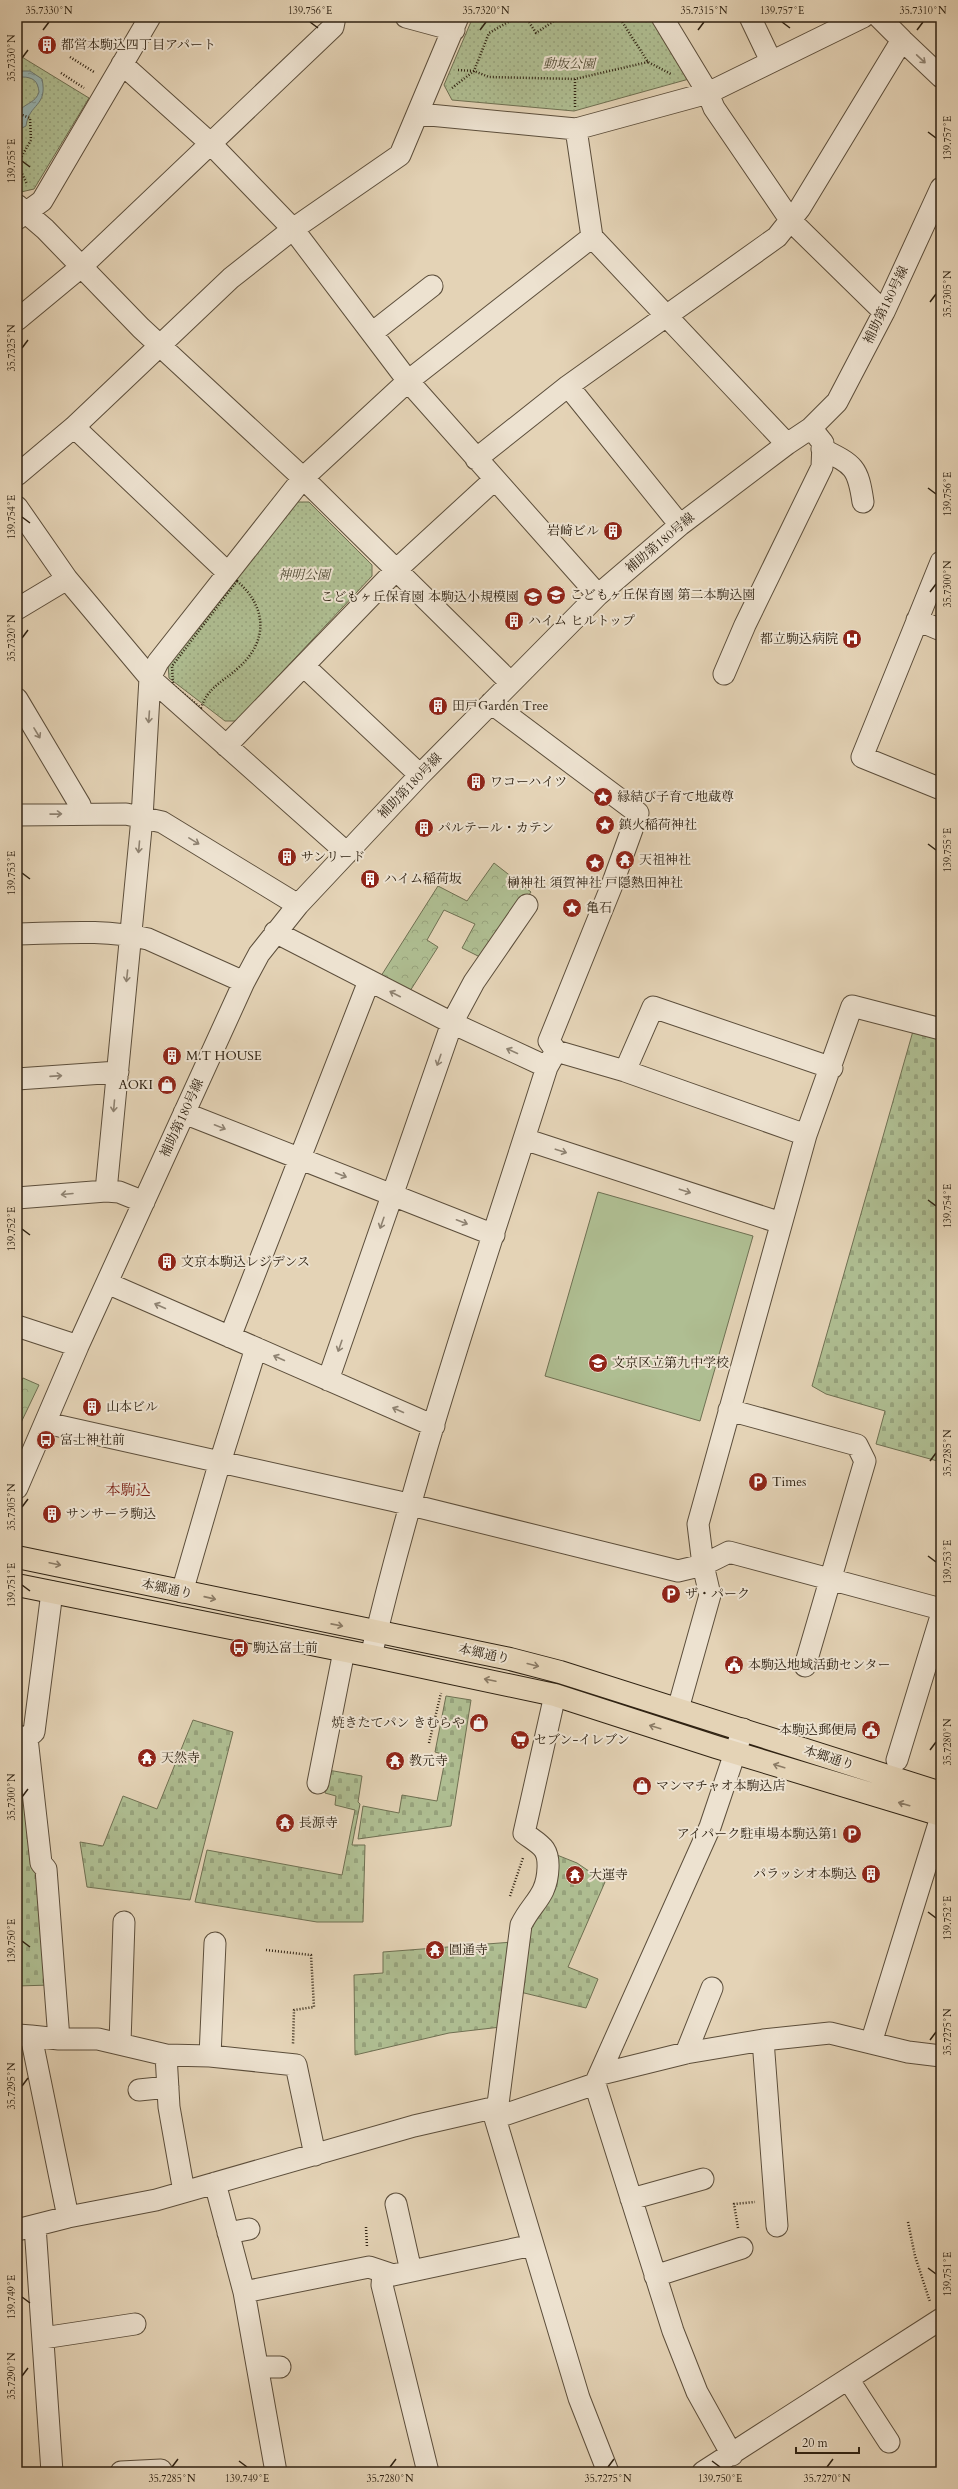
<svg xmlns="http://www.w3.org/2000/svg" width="958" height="2489" font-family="Cardo,'Noto Serif JP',serif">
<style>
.grass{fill:#afbe92;stroke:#6f7052}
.forest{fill:url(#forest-crowns);stroke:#6f7052}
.cemetery{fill:url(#cemetery-stones);stroke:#6f7052}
.park{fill:url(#park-dots);stroke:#6f7052}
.water{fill:url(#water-ripples);stroke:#6d7b74}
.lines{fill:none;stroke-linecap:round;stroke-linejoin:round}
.minor-casing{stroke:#5c4e3b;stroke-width:23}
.major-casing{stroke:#2f2212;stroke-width:24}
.path{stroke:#2f2212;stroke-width:2.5;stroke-dasharray:1 2;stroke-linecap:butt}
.minor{stroke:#ede2d0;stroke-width:21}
.major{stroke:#e4d3b6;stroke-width:22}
.oneway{stroke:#8e8271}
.oneway2{stroke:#8a7a64}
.ticks{fill:none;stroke:#2f2212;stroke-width:1.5}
.labels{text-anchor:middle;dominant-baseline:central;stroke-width:4;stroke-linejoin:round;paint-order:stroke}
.poi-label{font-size:13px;fill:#2f2212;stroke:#ede2d0;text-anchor:start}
.park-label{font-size:13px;font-style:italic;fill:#4f4932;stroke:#ede2d0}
.street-label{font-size:13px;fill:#2f2212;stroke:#ede2d0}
.quarter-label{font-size:15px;fill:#7a1f14;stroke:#ede2d0}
.neatline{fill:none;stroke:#2f2212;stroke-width:1.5}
.ticks-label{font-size:10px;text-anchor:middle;fill:#2f2212}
</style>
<defs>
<pattern id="forest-crowns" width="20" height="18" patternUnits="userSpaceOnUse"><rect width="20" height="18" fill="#afbe92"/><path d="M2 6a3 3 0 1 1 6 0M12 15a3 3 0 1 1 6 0" fill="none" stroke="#97a37d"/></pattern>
<pattern id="cemetery-stones" width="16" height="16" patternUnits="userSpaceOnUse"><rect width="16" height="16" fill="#afbe92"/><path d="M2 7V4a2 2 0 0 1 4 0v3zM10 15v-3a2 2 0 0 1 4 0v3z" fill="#97a37d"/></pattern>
<pattern id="park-dots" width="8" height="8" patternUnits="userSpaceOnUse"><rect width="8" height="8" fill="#afbe92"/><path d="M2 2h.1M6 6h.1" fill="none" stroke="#97a37d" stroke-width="1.8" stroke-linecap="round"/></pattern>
<pattern id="water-ripples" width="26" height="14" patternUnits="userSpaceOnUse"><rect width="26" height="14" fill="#97b6b5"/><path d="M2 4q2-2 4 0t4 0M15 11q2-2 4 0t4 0" fill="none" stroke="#7c9492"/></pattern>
</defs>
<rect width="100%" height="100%" fill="#e4d3b6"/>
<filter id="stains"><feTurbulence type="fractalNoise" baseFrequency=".005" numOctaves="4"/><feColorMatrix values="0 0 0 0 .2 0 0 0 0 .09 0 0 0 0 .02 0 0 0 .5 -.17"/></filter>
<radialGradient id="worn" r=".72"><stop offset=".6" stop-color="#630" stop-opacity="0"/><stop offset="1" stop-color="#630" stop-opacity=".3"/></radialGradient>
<!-- grass -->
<path class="grass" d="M598,1192L753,1236L700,1421L545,1376Z"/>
<!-- forest -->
<path class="forest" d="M494,863L531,892L484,959L462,948L475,924L444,910L427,940L438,947L410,991L381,976L438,886L467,901Z
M23,1378L39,1385L17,1431V1389Z"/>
<!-- cemetery -->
<path class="cemetery" d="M915,1024L941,1033V1462L876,1444L885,1411L826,1394L812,1386Z
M446,1696L471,1700L451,1826L358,1839L363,1806L399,1813L402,1795L437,1801L446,1755L435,1752Z
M193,1720L233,1732L190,1900L87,1887L80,1842L103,1846L123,1796L157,1809Z
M328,1770L362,1776L358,1802L360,1804L352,1845H365L363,1922H317L195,1902L207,1850L342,1875L355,1810L335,1805L336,1796L325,1793Z
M17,1789H31L51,1985L17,1986Z
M552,1853L577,1863L605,1882L568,1967L598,1979L586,2008L516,1991L526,1927Z
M513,1942L501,2027L449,2033L355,2055L354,1975L383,1973V1952Z"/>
<!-- park -->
<path class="park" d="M473,17H653L689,79L574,111L452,100L444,85Z
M17,54L89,98L34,189L21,192L17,190Z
M296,502H309L372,565V576L236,721H225L169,678L168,664Z"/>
<!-- water -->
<path class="water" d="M23,71H30L42,79C48,107 29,103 26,126L18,130V138L21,141L17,143V108L21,109C27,103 36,102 39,92C38,81 33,77 22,77L17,80V74Z"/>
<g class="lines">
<!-- minor casing -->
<g class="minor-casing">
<path id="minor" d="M406,17L454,30
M662,17L708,93L714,108L791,221L884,312
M750,17L771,61
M902,40L941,77
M122,64L210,143L293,229L408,381L598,595
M419,114L576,129L708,93L863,17
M576,129L592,237L787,444
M17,205L45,229L141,328L303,478L511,683
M17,219L42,201L150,17
M17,320L81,267L333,27L335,17
M372,333L432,286
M568,386L680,525
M74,427L228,573
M822,449C854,465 858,467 863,502
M476,459L568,386L777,237L800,208L902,40L879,17
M17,475L74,427L231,278L293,229L400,155L458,17
M17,507L67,579L150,678L347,853
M941,562L862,757L941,789
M17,609L67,579
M917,620L941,630
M305,667L420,775
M724,674L745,625L822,467L823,443L811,428
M17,699L80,805L82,814
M491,703L638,813L612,885L549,1041L556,1051
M226,746L395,571L494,480
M17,815L126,814L162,822L298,905
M275,932L452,1023L547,1067
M17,934C61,933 105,929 148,939L244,982
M625,1071L653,1007L832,1068
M17,1079L118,1072
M184,1113L494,1235
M524,1139L781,1223
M106,1191L142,818L150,678L158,662L303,478L408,381L592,237
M17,1198L106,1191L119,1192L144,1202
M107,1283L434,1426
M17,1326L78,1346
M230,1337L369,981
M328,1380L452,1023L474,982L527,905
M729,1410L857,1445L865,1461L805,1666
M46,1423L395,1501L678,1571L703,1565L729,1552L941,1609
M17,1488L78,1346L244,982L259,954L298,905L420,775L598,595L680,525L787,444L811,428L837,402L884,312L941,188
M182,1592L216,1475L256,1348
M371,1656C418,1456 485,1262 547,1067L556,1051L625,1071L806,1135
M678,1709L710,1595L703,1565L698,1524L806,1135L852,1006L941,1029
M17,1736L27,1738L34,1732L52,1592
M27,1738L41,1863L46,1869L59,2039
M897,1760L941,1616
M318,1783L344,1651
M18,2035L31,2036L68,2217
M31,2036L59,2039H98L166,2055L210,2056L296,2065L315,2155
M763,2040L777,2226
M120,2043L124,1922
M871,2043L941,1817
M686,2053L712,1988
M166,2055L169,2107L184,2192
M210,2056L215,1943
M601,2074L686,2053L763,2040L830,2033L908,2052L941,2056
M595,2084L673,2331L697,2392L732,2455
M139,2090L168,2087
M492,2111L498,2104L521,1925C532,1902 547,1897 548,1868C549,1847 540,1845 524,1833L555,1695
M495,2118L595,2084L710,1827L743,1729
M215,2183L244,2292L276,2472
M631,2199L703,2179
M396,2204L411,2271
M35,2226L52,2472
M17,2230L68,2217L156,2200L414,2126L488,2109L492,2111L495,2118L579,2398L608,2472
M228,2233L249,2229
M383,2273L382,2285L428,2472
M655,2276L742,2248
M244,2292L369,2267L393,2275L533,2245
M43,2338L135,2324
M258,2367H280
M848,2379L889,2442
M121,2472L161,2470
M703,2472L941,2319"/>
</g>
<!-- major casing -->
<g class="major-casing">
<path id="major" d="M17,1557L510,1659L560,1672L941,1793
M17,1585L371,1656L555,1695L716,1747L941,1815"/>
</g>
<!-- path -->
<path class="path" d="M526,17L536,33L560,17
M619,17L648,62L671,74
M510,21L517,17
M70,57L94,72
M458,70L474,71L489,77L575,79
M61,73L84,88
M452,88L474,71L489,33L510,21L507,17
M575,107V79L648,62
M17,113L30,118L31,140L18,163
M17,163L27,184
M237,581C267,607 269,641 238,668C223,682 208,687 201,708L173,685L172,666Z
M429,1743L441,1693
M510,1896L523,1858
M266,1950L311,1955L314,2007L294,2010L293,2044
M908,2222L915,2256L930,2302
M366,2227L367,2247
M738,2228L734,2204L755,2202"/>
<!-- minor -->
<use href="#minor" class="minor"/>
<!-- major -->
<use href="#major" class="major"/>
</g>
<!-- one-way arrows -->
<defs><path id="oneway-shaft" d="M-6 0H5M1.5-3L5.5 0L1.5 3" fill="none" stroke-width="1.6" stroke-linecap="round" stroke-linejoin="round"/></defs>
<g class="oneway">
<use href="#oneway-shaft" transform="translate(921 59) rotate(43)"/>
<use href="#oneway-shaft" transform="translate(149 717) rotate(94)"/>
<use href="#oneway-shaft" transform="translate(37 733) rotate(59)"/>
<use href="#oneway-shaft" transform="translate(56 814) rotate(-1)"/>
<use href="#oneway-shaft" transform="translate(194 841) rotate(31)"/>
<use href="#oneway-shaft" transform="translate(139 847) rotate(95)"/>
<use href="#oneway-shaft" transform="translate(127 976) rotate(96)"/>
<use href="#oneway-shaft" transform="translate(395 994) rotate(-153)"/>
<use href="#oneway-shaft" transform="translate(512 1051) rotate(-156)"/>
<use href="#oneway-shaft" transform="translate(439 1060) rotate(109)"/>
<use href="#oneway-shaft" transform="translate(56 1076) rotate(-4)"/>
<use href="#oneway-shaft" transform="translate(114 1106) rotate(95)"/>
<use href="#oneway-shaft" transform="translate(220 1127) rotate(22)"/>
<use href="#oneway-shaft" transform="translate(561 1151) rotate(18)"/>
<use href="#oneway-shaft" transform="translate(341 1175) rotate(21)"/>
<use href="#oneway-shaft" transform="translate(685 1191) rotate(18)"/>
<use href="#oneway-shaft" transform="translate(67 1194) rotate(175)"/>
<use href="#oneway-shaft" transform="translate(462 1222) rotate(21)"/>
<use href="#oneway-shaft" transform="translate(382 1223) rotate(109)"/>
<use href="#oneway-shaft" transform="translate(160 1306) rotate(-156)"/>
<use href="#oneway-shaft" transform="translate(340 1346) rotate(109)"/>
<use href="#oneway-shaft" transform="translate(279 1358) rotate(-156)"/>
<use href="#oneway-shaft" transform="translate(398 1410) rotate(-156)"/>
</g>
<g class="oneway2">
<use href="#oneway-shaft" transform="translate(55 1564) rotate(12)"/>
<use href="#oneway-shaft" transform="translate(210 1598) rotate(13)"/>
<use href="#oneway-shaft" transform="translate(337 1625) rotate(11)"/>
<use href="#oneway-shaft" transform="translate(533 1665) rotate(14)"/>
<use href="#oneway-shaft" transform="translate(490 1680) rotate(-168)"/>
<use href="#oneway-shaft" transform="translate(655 1727) rotate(-163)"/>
<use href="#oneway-shaft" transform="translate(779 1766) rotate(-163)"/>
<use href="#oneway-shaft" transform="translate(904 1804) rotate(-164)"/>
</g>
<!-- ticks -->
<path class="ticks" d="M310,22L318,28M782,22L790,28M43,30L49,22M480,30L486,22M698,30L704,22M917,30L923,22M22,58L28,50M928,132L936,138M22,161L30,167M930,302L936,294M22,348L28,340M928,488L936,494M22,517L30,523M930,592L936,584M22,638L28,630M928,844L936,850M22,873L30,879M928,1200L936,1206M22,1229L30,1235M930,1461L936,1453M22,1507L28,1499M928,1556L936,1562M22,1585L30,1591M930,1750L936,1742M22,1797L28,1789M928,1912L936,1918M22,1941L30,1947M930,2040L936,2032M22,2086L28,2078M928,2268L936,2274M22,2297L30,2303M22,2376L28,2368M239,2461L247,2467M712,2461L720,2467M172,2467L178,2459M390,2467L396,2459M608,2467L614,2459M827,2467L833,2459"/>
<!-- icons -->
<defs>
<g id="building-disc" transform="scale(1)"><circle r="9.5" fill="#8f2418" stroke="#ede2d0"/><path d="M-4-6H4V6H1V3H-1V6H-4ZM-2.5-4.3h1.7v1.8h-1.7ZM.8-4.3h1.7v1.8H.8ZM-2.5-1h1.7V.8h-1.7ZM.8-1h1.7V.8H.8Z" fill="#fff"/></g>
<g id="school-disc" transform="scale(1)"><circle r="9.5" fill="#8f2418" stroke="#ede2d0"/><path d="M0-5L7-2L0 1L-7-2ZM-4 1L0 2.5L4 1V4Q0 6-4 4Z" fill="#fff"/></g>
<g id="hospital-disc" transform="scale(1)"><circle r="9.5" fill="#8f2418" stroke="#ede2d0"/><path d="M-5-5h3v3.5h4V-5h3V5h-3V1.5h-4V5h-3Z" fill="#fff"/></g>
<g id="sight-disc" transform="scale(1)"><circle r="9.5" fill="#8f2418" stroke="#ede2d0"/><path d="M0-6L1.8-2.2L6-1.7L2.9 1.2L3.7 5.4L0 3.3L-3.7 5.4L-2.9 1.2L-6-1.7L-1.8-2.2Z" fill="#fff"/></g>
<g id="temple-disc" transform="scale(1)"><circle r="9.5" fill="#8f2418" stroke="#ede2d0"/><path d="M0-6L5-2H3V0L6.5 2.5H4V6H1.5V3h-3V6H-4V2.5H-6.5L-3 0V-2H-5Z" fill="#fff"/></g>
<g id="shop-disc" transform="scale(1)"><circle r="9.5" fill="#8f2418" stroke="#ede2d0"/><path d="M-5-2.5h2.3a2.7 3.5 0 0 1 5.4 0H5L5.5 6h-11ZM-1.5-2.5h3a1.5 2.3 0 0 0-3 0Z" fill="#fff"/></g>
<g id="bus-disc" transform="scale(1)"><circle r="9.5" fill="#8f2418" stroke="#ede2d0"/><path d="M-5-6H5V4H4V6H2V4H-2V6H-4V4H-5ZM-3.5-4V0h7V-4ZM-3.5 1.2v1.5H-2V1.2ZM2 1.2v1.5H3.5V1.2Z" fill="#fff"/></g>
<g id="parking-disc" transform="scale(1)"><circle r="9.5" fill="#8f2418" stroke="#ede2d0"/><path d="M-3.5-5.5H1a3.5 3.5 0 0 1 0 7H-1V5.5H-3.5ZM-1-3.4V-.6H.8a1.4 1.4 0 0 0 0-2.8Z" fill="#fff"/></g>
<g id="civic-disc" transform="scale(1)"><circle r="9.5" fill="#8f2418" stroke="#ede2d0"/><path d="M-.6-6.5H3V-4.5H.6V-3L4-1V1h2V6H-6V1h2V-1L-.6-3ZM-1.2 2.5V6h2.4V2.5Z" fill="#fff"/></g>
<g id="supermarket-disc" transform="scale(1)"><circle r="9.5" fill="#8f2418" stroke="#ede2d0"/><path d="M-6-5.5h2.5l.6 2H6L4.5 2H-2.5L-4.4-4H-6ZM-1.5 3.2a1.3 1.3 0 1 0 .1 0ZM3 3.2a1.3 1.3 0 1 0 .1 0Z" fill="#fff"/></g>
</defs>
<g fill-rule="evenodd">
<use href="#building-disc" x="47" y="45"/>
<use href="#building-disc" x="613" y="531"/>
<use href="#school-disc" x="556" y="595"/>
<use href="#school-disc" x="533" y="597"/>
<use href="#building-disc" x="514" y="621"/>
<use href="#hospital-disc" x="852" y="639"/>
<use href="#building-disc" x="438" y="706"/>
<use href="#building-disc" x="476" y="782"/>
<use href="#sight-disc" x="603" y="797"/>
<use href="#sight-disc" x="605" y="825"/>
<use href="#building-disc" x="424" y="828"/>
<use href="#building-disc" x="287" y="857"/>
<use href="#temple-disc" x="625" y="860"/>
<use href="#sight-disc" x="595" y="863"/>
<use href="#building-disc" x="370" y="879"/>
<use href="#sight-disc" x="572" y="908"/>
<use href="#building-disc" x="172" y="1056"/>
<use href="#shop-disc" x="167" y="1085"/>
<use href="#building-disc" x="167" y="1262"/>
<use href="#school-disc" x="598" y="1363"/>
<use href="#building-disc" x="92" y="1407"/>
<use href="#bus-disc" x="46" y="1440"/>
<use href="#parking-disc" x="758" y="1482"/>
<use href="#building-disc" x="52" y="1514"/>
<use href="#parking-disc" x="671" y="1594"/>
<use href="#bus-disc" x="239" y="1648"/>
<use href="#civic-disc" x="734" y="1665"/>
<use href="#shop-disc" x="479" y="1723"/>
<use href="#civic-disc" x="871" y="1730"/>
<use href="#supermarket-disc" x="520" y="1740"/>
<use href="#temple-disc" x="147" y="1758"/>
<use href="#temple-disc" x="395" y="1761"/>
<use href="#shop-disc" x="642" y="1786"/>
<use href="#temple-disc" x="285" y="1823"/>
<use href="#parking-disc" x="852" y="1834"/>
<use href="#building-disc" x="871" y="1874"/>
<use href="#temple-disc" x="575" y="1875"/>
<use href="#temple-disc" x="435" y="1950"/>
</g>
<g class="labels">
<!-- poi labels -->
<g class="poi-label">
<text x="61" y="45">都営本駒込四丁目アパート</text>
<text x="599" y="531" text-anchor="end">岩崎ビル</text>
<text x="570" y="595">こどもヶ丘保育園 第二本駒込園</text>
<text x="519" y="597" text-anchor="end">こどもヶ丘保育園 本駒込小規模園</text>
<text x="528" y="621">ハイム ヒルトップ</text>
<text x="838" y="639" text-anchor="end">都立駒込病院</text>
<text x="452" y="706">田戸Garden Tree</text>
<text x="490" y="782">ワコーハイツ</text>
<text x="617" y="797">縁結び子育て地蔵尊</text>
<text x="619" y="825">鎮火稲荷神社</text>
<text x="438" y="828">パルテール・カテン</text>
<text x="301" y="857">サンリード</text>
<text x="639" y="860">天祖神社</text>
<text x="384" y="879">ハイム稲荷坂</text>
<text x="595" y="883" text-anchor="middle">榊神社 須賀神社 戸隠熱田神社</text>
<text x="586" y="908">亀石</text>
<text x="186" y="1056">M.T HOUSE</text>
<text x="153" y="1085" text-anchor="end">AOKI</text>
<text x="181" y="1262">文京本駒込レジデンス</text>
<text x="612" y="1363">文京区立第九中学校</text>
<text x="106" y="1407">山本ビル</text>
<text x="60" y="1440">富士神社前</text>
<text x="772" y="1482">Times</text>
<text x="66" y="1514">サンサーラ駒込</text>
<text x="685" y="1594">ザ・パーク</text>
<text x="253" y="1648">駒込富士前</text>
<text x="748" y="1665">本駒込地域活動センター</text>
<text x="465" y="1723" text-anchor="end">焼きたてパン きむらや</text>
<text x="857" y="1730" text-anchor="end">本駒込郵便局</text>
<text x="534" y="1740">セブン-イレブン</text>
<text x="161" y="1758">天然寺</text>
<text x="409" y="1761">教元寺</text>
<text x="656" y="1786">マンマチャオ本駒込店</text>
<text x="299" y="1823">長源寺</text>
<text x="838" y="1834" text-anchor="end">アイパーク駐車場本駒込第1</text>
<text x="857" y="1874" text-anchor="end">パラッシオ本駒込</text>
<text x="589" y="1875">大運寺</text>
<text x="449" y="1950">圓通寺</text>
</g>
<!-- park labels -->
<g class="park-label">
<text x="569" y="64">動坂公園</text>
<text x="304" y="575">神明公園</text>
</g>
<!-- street labels -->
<g class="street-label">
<text transform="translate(886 305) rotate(-64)">補助第180号線</text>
<text transform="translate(660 543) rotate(-40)">補助第180号線</text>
<text transform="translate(410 786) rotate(-46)">補助第180号線</text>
<text transform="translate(182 1118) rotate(-65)">補助第180号線</text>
<text transform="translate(167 1589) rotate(12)">本郷通り</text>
<text transform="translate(484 1654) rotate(12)">本郷通り</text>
<text transform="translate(829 1758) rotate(18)">本郷通り</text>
</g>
<!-- quarter labels -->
<g class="quarter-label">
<text x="128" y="1490">本駒込</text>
</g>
</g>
<!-- margin -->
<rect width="958" height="2489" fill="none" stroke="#e4d3b6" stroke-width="44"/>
<!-- scale -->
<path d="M796 2447v6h63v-6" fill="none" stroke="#2f2212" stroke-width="2"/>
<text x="802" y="2447" font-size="12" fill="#2f2212" stroke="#ede2d0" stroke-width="3" paint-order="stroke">20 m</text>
<rect x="22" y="22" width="914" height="2445" class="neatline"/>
<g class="ticks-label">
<text x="49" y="14">35.7330°N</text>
<text x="310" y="14">139.756°E</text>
<text x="486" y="14">35.7320°N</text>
<text x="704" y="14">35.7315°N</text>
<text x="782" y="14">139.757°E</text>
<text x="923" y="14">35.7310°N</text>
<text transform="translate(11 58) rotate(-90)" y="4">35.7330°N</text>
<text transform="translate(947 138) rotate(-90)" y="4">139.757°E</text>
<text transform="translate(11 161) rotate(-90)" y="4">139.755°E</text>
<text transform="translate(947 294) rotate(-90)" y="4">35.7305°N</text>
<text transform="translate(11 348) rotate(-90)" y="4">35.7325°N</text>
<text transform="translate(947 494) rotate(-90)" y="4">139.756°E</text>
<text transform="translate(11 517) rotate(-90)" y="4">139.754°E</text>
<text transform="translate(947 584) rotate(-90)" y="4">35.7300°N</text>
<text transform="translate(11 638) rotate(-90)" y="4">35.7320°N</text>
<text transform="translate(947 850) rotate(-90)" y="4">139.755°E</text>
<text transform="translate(11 873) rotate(-90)" y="4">139.753°E</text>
<text transform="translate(947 1206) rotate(-90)" y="4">139.754°E</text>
<text transform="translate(11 1229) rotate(-90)" y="4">139.752°E</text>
<text transform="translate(947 1453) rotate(-90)" y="4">35.7285°N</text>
<text transform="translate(11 1507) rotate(-90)" y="4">35.7305°N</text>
<text transform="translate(947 1562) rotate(-90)" y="4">139.753°E</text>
<text transform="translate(11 1585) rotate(-90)" y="4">139.751°E</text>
<text transform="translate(947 1742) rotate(-90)" y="4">35.7280°N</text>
<text transform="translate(11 1797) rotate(-90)" y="4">35.7300°N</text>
<text transform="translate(947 1918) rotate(-90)" y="4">139.752°E</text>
<text transform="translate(11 1941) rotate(-90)" y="4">139.750°E</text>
<text transform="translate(947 2032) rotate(-90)" y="4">35.7275°N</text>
<text transform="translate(11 2086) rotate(-90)" y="4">35.7295°N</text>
<text transform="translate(947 2274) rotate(-90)" y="4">139.751°E</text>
<text transform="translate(11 2297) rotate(-90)" y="4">139.749°E</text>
<text transform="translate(11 2376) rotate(-90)" y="4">35.7290°N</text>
<text x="172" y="2482">35.7285°N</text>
<text x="247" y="2482">139.749°E</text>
<text x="390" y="2482">35.7280°N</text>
<text x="608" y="2482">35.7275°N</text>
<text x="720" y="2482">139.750°E</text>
<text x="827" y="2482">35.7270°N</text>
</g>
<rect width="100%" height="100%" filter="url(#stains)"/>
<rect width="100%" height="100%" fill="url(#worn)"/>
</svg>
